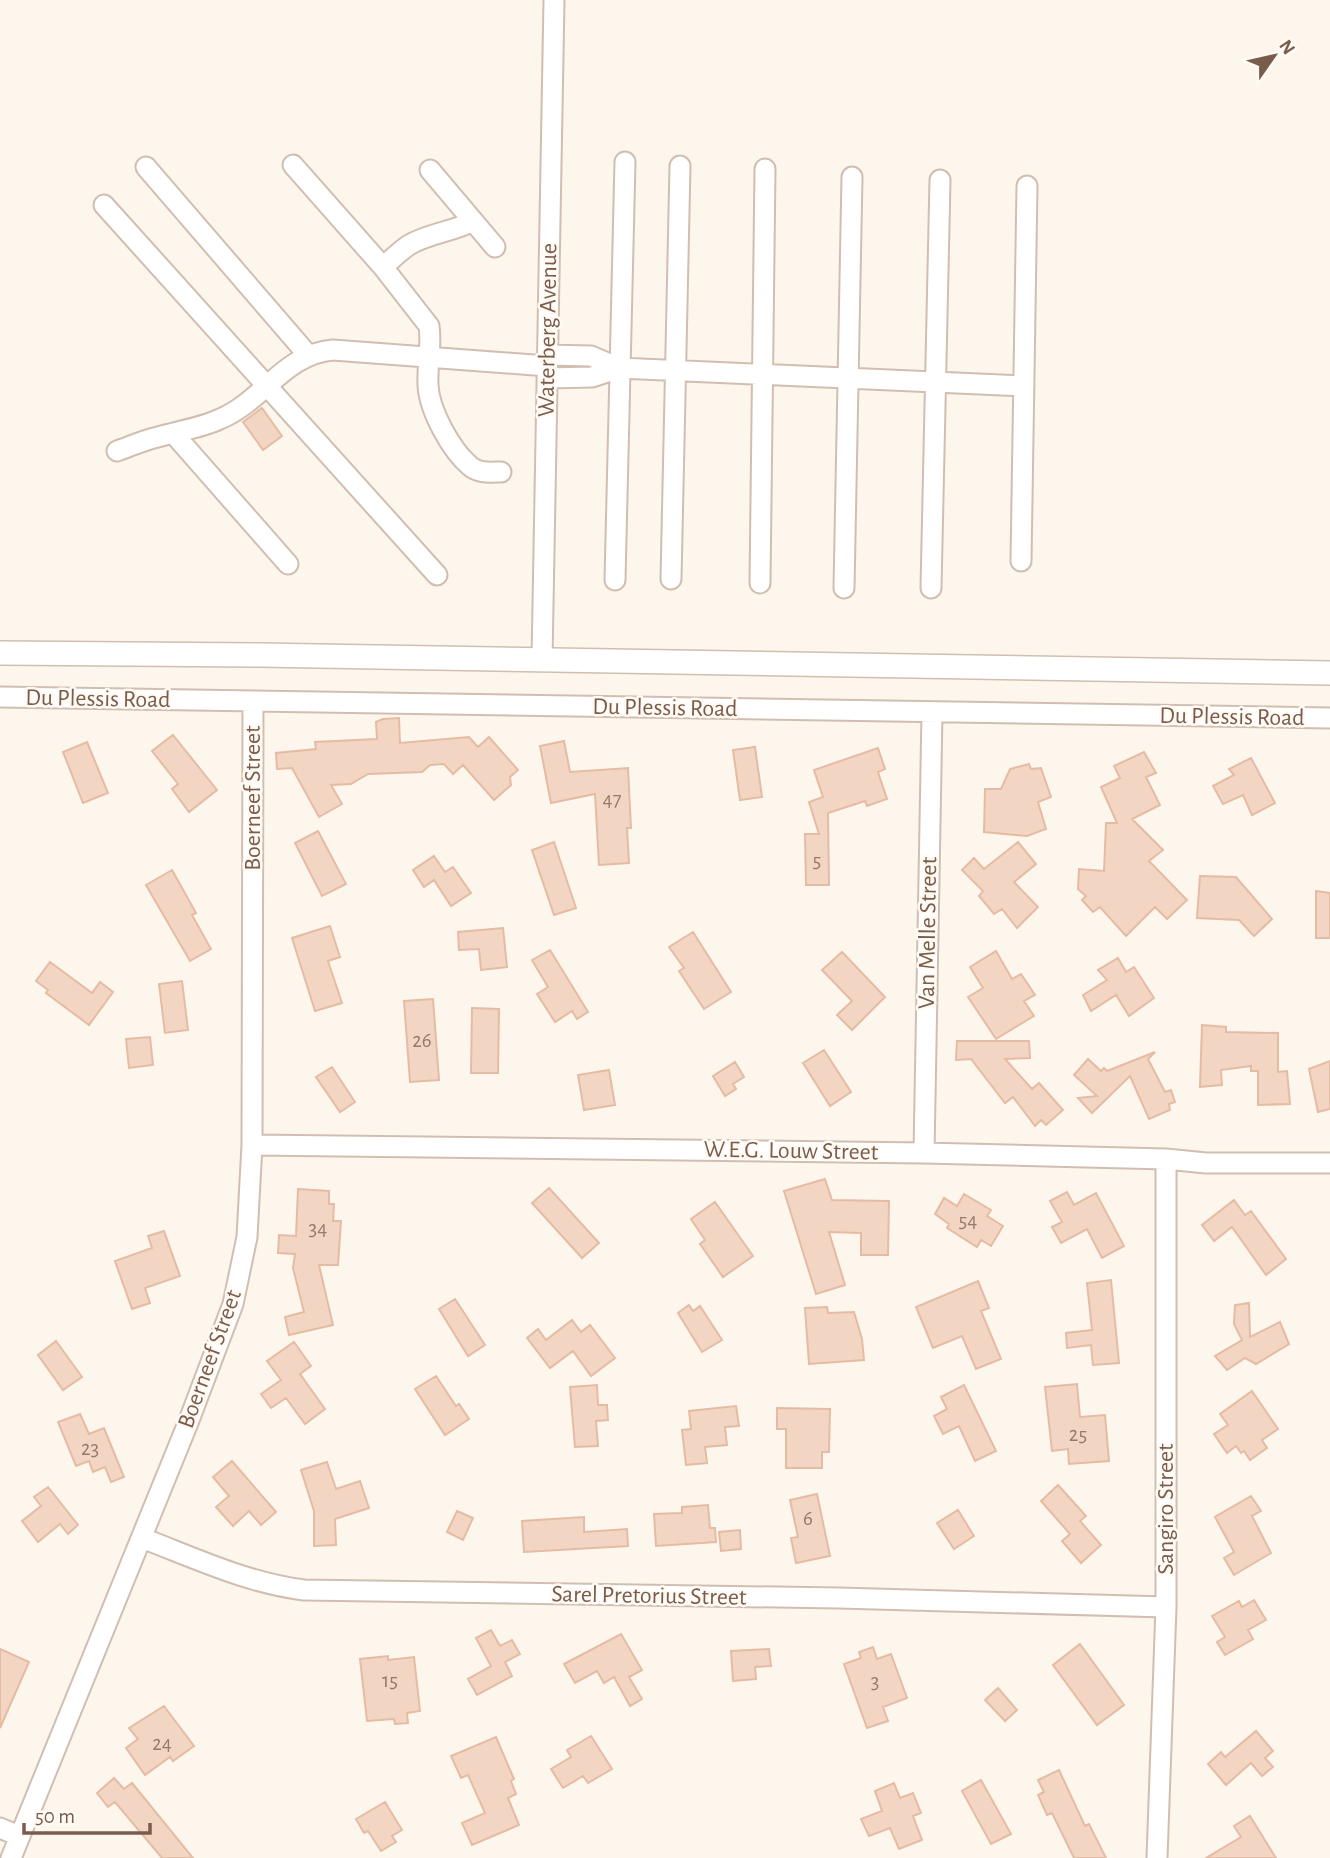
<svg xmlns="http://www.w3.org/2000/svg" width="1330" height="1858" font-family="'Alegreya Sans',sans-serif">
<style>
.building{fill:#f3d5c3;stroke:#e6bba3;stroke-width:2}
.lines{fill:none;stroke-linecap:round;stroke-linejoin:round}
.minor-casing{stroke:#d1beb0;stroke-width:23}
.tertiary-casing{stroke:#d1beb0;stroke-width:26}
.minor{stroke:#fff;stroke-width:19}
.tertiary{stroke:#fff;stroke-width:23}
.labels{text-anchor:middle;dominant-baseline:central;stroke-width:5;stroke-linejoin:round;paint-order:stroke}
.number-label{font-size:21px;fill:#987a6a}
.street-label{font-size:24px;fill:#7a5c4d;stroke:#fffaf3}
</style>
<rect width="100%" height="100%" fill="#fdf6ec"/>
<!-- building -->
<path class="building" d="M262,408L282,436L263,450L243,422Z
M399,718L400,743L469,737L478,747L489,737L518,770L510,777L511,785L494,800L463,765L453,774L444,764L430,765L422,772L368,774L351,784L331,785L342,804L319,817L292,768L277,769L276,753L316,749L315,742L377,739L376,722L383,719Z
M173,735L217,790L189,812L172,789L178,784L152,751Z
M564,741L570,772L628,768L631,828H627L629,863L599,865L595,794L551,803L540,746Z
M87,742L108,793L83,803L63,752Z
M755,747L762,797L740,800L733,750Z
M878,748L885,769L878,772L887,799L867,806L865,801L828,813L829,885H806L805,834H819L809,802L823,797L814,770Z
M1144,752L1156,773L1146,777L1160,805L1132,819L1163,850L1149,861L1187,900L1167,919L1155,907L1126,936L1100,907L1093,912L1082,900L1086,896L1078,889L1079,869L1104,871L1106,823H1117L1101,787L1120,778L1114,766Z
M1251,758L1275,803L1252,815L1243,795L1223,804L1213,786L1234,775L1229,769Z
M1029,764L1031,769L1041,768L1051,797L1038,802L1046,829L1027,836L984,832L985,789H1001L1010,769Z
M318,831L346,884L322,896L295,843Z
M554,842L576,908L554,915L532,850Z
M1018,842L1036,864L1014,882L1038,907L1017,928L1002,909L994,914L979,896L983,891L962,870L974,858L984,869Z
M434,856L445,872L453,867L471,893L451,906L434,880L424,887L413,870Z
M172,870L196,913L192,915L211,949L190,961L146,885Z
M1200,876L1236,877L1272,919L1254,936L1239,920L1197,918Z
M1316,891L1330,893V938H1316Z
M330,926L340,957L328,961L342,1003L315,1011L292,938Z
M503,928L507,967L481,970L479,949L459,950L458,932Z
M693,932L731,992L704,1009L679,971L684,968L669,947Z
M550,950L588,1012L577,1019L572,1011L555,1022L537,994L548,987L532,960Z
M996,951L1012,979L1021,974L1035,995L1024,1001L1034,1016L996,1039L968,997L983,988L970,967Z
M842,952L885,997L852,1030L837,1015L852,1001L822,970Z
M1118,958L1126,972L1134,967L1154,998L1129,1016L1116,995L1091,1011L1083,995L1107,980L1098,970Z
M50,962L92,993L100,982L113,992L89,1025L46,993L48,990L36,981Z
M182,981L188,1030L165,1033L159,984Z
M433,999L439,1080L410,1082L404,1001Z
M472,1008L499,1009L498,1073H471Z
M1202,1025L1226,1027V1032L1278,1033V1072L1287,1071L1290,1104L1258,1105V1071H1251V1066L1221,1070L1222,1085L1200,1087Z
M150,1037L153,1065L129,1068L126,1039Z
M957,1041H1029L1030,1058L1005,1059L1032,1089L1039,1083L1063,1110L1046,1125L1041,1120L1035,1126L1013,1097L1005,1103L971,1059L956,1060Z
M824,1050L851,1092L830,1106L803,1063Z
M1155,1052L1148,1059L1165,1092L1171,1090L1175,1102L1169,1104L1170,1110L1149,1119L1130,1076L1092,1113L1078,1098L1097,1096L1074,1075L1088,1059L1101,1071L1104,1068L1107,1071Z
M1330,1061V1109L1318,1112L1309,1069Z
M735,1062L744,1077L733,1084L736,1089L725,1096L713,1076Z
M332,1067L355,1102L340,1112L316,1077Z
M609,1070L615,1105L584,1110L578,1075Z
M825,1179L832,1200L889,1201L888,1255H861V1233L829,1232L845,1285L816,1294L784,1191Z
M549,1188L599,1243L582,1258L532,1203Z
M298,1189L329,1191V1204H334L333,1221H341L338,1265H319L333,1325L289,1335L285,1317L304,1312L293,1268L295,1254L278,1253L279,1235L296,1236Z
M1067,1192L1074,1205L1096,1193L1124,1246L1102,1258L1087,1229L1061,1243L1052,1227L1062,1222L1050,1201Z
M964,1194L991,1210L987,1216L1003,1226L991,1246L981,1240L977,1247L947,1228L949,1224L935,1214L944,1198L957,1206Z
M1234,1200L1245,1215L1251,1211L1286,1259L1266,1275L1232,1227L1214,1241L1202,1225Z
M715,1202L753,1256L723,1277L700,1244L705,1240L691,1219Z
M164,1231L180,1276L145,1288L150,1303L132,1309L115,1261L152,1248L148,1236Z
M1111,1280L1119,1363L1093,1365L1091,1345L1067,1348L1066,1333L1092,1330L1087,1283Z
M978,1281L989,1308L981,1311L1001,1359L976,1369L962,1336L933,1348L916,1307Z
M455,1299L485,1345L468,1356L439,1309Z
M1249,1303L1250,1337L1280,1322L1289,1344L1256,1364L1245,1358L1227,1370L1215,1356L1242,1340L1234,1324L1235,1305Z
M689,1305L693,1311L700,1306L722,1340L702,1352L678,1313Z
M827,1307L828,1313L854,1312L862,1339L864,1360L809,1364L805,1308Z
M572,1320L581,1332L590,1325L615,1358L591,1376L573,1351L550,1368L527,1338L538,1329L546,1340Z
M56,1341L82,1377L63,1390L38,1355Z
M294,1342L311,1366L300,1374L325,1409L305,1424L286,1398L271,1408L261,1394L281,1380L267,1361Z
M436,1376L456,1406L459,1404L469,1419L445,1435L415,1389Z
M1077,1384L1080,1417L1105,1415L1109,1461L1069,1464L1068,1449L1052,1451L1045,1387Z
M597,1385L598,1405H607L608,1420L596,1421L598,1446L575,1447L570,1387Z
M964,1385L996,1451L975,1461L959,1426L943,1434L934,1416L947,1409L941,1397Z
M1252,1391L1278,1429L1262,1440L1267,1448L1250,1460L1244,1451L1241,1453L1236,1446L1227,1453L1214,1434L1228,1425L1220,1414Z
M736,1406L739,1426L725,1427L727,1445L705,1447L707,1463L686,1465L682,1430L691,1429L689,1411Z
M777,1408L830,1409L829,1452H822V1468H786V1429H777Z
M80,1414L89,1434L104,1428L124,1477L111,1482L105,1467L93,1472L89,1461L76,1466L58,1422Z
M232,1461L276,1512L261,1525L249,1511L233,1526L216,1507L229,1496L213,1477Z
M327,1462L336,1489L360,1481L369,1508L335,1519L336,1545L314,1546V1511L301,1470Z
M1058,1485L1086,1516L1080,1521L1101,1545L1081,1563L1062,1541L1070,1534L1041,1501Z
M48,1487L78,1525L68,1534L60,1524L38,1542L22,1521L41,1506L34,1497Z
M817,1494L830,1556L796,1563L791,1538L798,1537L790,1500Z
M1251,1496L1261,1511L1252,1516L1271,1553L1234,1575L1224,1558L1234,1552L1215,1517Z
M708,1505L710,1528H715L716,1542L656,1546L654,1514L682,1513V1507Z
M958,1510L974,1536L954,1549L937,1523Z
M457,1511L473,1518L463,1540L447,1532Z
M584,1517V1532L627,1529L628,1546L524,1552L522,1521Z
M740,1530L741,1549L721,1551L719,1532Z
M1254,1600L1266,1620L1248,1630L1253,1639L1225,1655L1217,1642L1225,1637L1212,1616L1239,1601L1242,1607Z
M491,1630L500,1646L512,1640L520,1654L505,1662L512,1676L477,1695L468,1679L491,1666L476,1638Z
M621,1634L642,1670L629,1677L642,1699L630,1706L614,1677L604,1683L597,1671L575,1683L564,1664Z
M1080,1644L1124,1705L1097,1725L1053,1665Z
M873,1647L877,1659L891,1654L907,1698L883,1707L888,1721L867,1728L844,1664L861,1658L859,1652Z
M0,1649L29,1662L0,1728Z
M769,1649L771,1666L755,1667L756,1679L733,1681L731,1651Z
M388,1656V1660L414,1657L420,1711L407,1713L408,1723L395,1724L394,1719L367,1721L360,1659Z
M998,1688L1017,1710L1005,1721L985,1700Z
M164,1706L194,1746L173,1761L170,1757L145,1775L126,1748L138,1739L129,1728Z
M1256,1731L1273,1751L1265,1758L1273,1767L1262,1776L1251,1763L1226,1785L1208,1764L1221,1752L1225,1757Z
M591,1736L612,1769L588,1783L583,1776L563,1788L551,1769L571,1757L567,1750Z
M496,1737L514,1779L511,1781L516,1794L508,1798L519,1825L472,1845L462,1823L485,1813L468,1775L461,1778L451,1756Z
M1059,1770L1085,1826L1089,1824L1106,1858H1074L1052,1813L1047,1815L1038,1795L1044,1792L1038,1780Z
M114,1778L124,1789L132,1783L193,1858H162L115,1802L108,1807L97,1793Z
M981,1780L1011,1834L991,1844L962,1791Z
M894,1783L900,1798L913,1793L921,1813L913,1816L922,1840L899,1849L890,1828L869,1836L861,1819L882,1811L875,1791Z
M385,1802L402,1830L392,1836L396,1842L381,1851L368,1831L364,1833L356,1819Z
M1250,1816L1276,1858H1206L1241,1837L1234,1826Z"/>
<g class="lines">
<!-- minor casing -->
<g class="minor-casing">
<path id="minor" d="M293,165L383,267
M146,167L308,355
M430,170L495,247
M104,205L437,575
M473,221C453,232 429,233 409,245C400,251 391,260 383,267L429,326C432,346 427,365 428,385C429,410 451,450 470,466C479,474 491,472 501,472
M547,355L591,356L619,368L1024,386
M547,378L592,377L619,368
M173,433L288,564
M117,451C131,446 144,440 158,437C178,431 201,428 220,419C263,401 284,354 333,350L547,366
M1021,561L1027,186
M671,579L680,166
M615,580L625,162
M760,583L765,169
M844,588L852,177
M931,588L940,180
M542,660L554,0
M0,697L1330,718
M252,1145L924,1153L1166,1159L1206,1163H1330
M924,1153L932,713
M142,1538C195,1558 247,1583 304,1590L839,1598L1166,1607
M0,1828L19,1836
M11,1858L188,1423L233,1304L247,1237L252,1145L253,701
M1157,1858L1166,1607V1159"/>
</g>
<!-- tertiary casing -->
<g class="tertiary-casing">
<path id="tertiary" d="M0,653L259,655L1330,673"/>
</g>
<!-- minor -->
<use href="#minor" class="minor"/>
<!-- tertiary -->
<use href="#tertiary" class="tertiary"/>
</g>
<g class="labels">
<!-- number labels -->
<g class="number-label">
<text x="612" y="799">47</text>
<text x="817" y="860">5</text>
<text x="422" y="1040">26</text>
<text x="968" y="1220">54</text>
<text x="318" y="1228">34</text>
<text x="1078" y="1434">25</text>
<text x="90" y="1448">23</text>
<text x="808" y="1518">6</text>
<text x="390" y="1680">15</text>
<text x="875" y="1681">3</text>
<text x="162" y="1743">24</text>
</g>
<!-- street labels -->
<g class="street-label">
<text transform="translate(548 330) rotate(-89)">Waterberg Avenue</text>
<text transform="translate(98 699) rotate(1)">Du Plessis Road</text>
<text transform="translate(665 708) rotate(1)">Du Plessis Road</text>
<text transform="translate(1232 717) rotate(1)">Du Plessis Road</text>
<text transform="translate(253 798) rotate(-90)">Boerneef Street</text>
<text transform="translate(928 933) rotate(-89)">Van Melle Street</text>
<text transform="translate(791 1151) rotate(1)">W.E.G. Louw Street</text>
<text transform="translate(210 1359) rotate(-70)">Boerneef Street</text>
<text transform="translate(1166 1509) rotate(-90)">Sangiro Street</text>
<text transform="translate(649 1596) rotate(1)">Sarel Pretorius Street</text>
</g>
</g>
<!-- north arrow -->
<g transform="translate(1274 56) rotate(56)" stroke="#fffaf3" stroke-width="5" paint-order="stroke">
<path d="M0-5L12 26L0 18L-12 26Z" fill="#7a5c4d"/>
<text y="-10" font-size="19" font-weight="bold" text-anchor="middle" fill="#7a5c4d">N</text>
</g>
<!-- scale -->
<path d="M24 1823v10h126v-10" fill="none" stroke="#7a5c4d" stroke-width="3.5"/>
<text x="35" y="1823" font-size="21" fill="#7a5c4d" stroke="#fffaf3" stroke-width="5" paint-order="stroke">50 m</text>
</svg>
